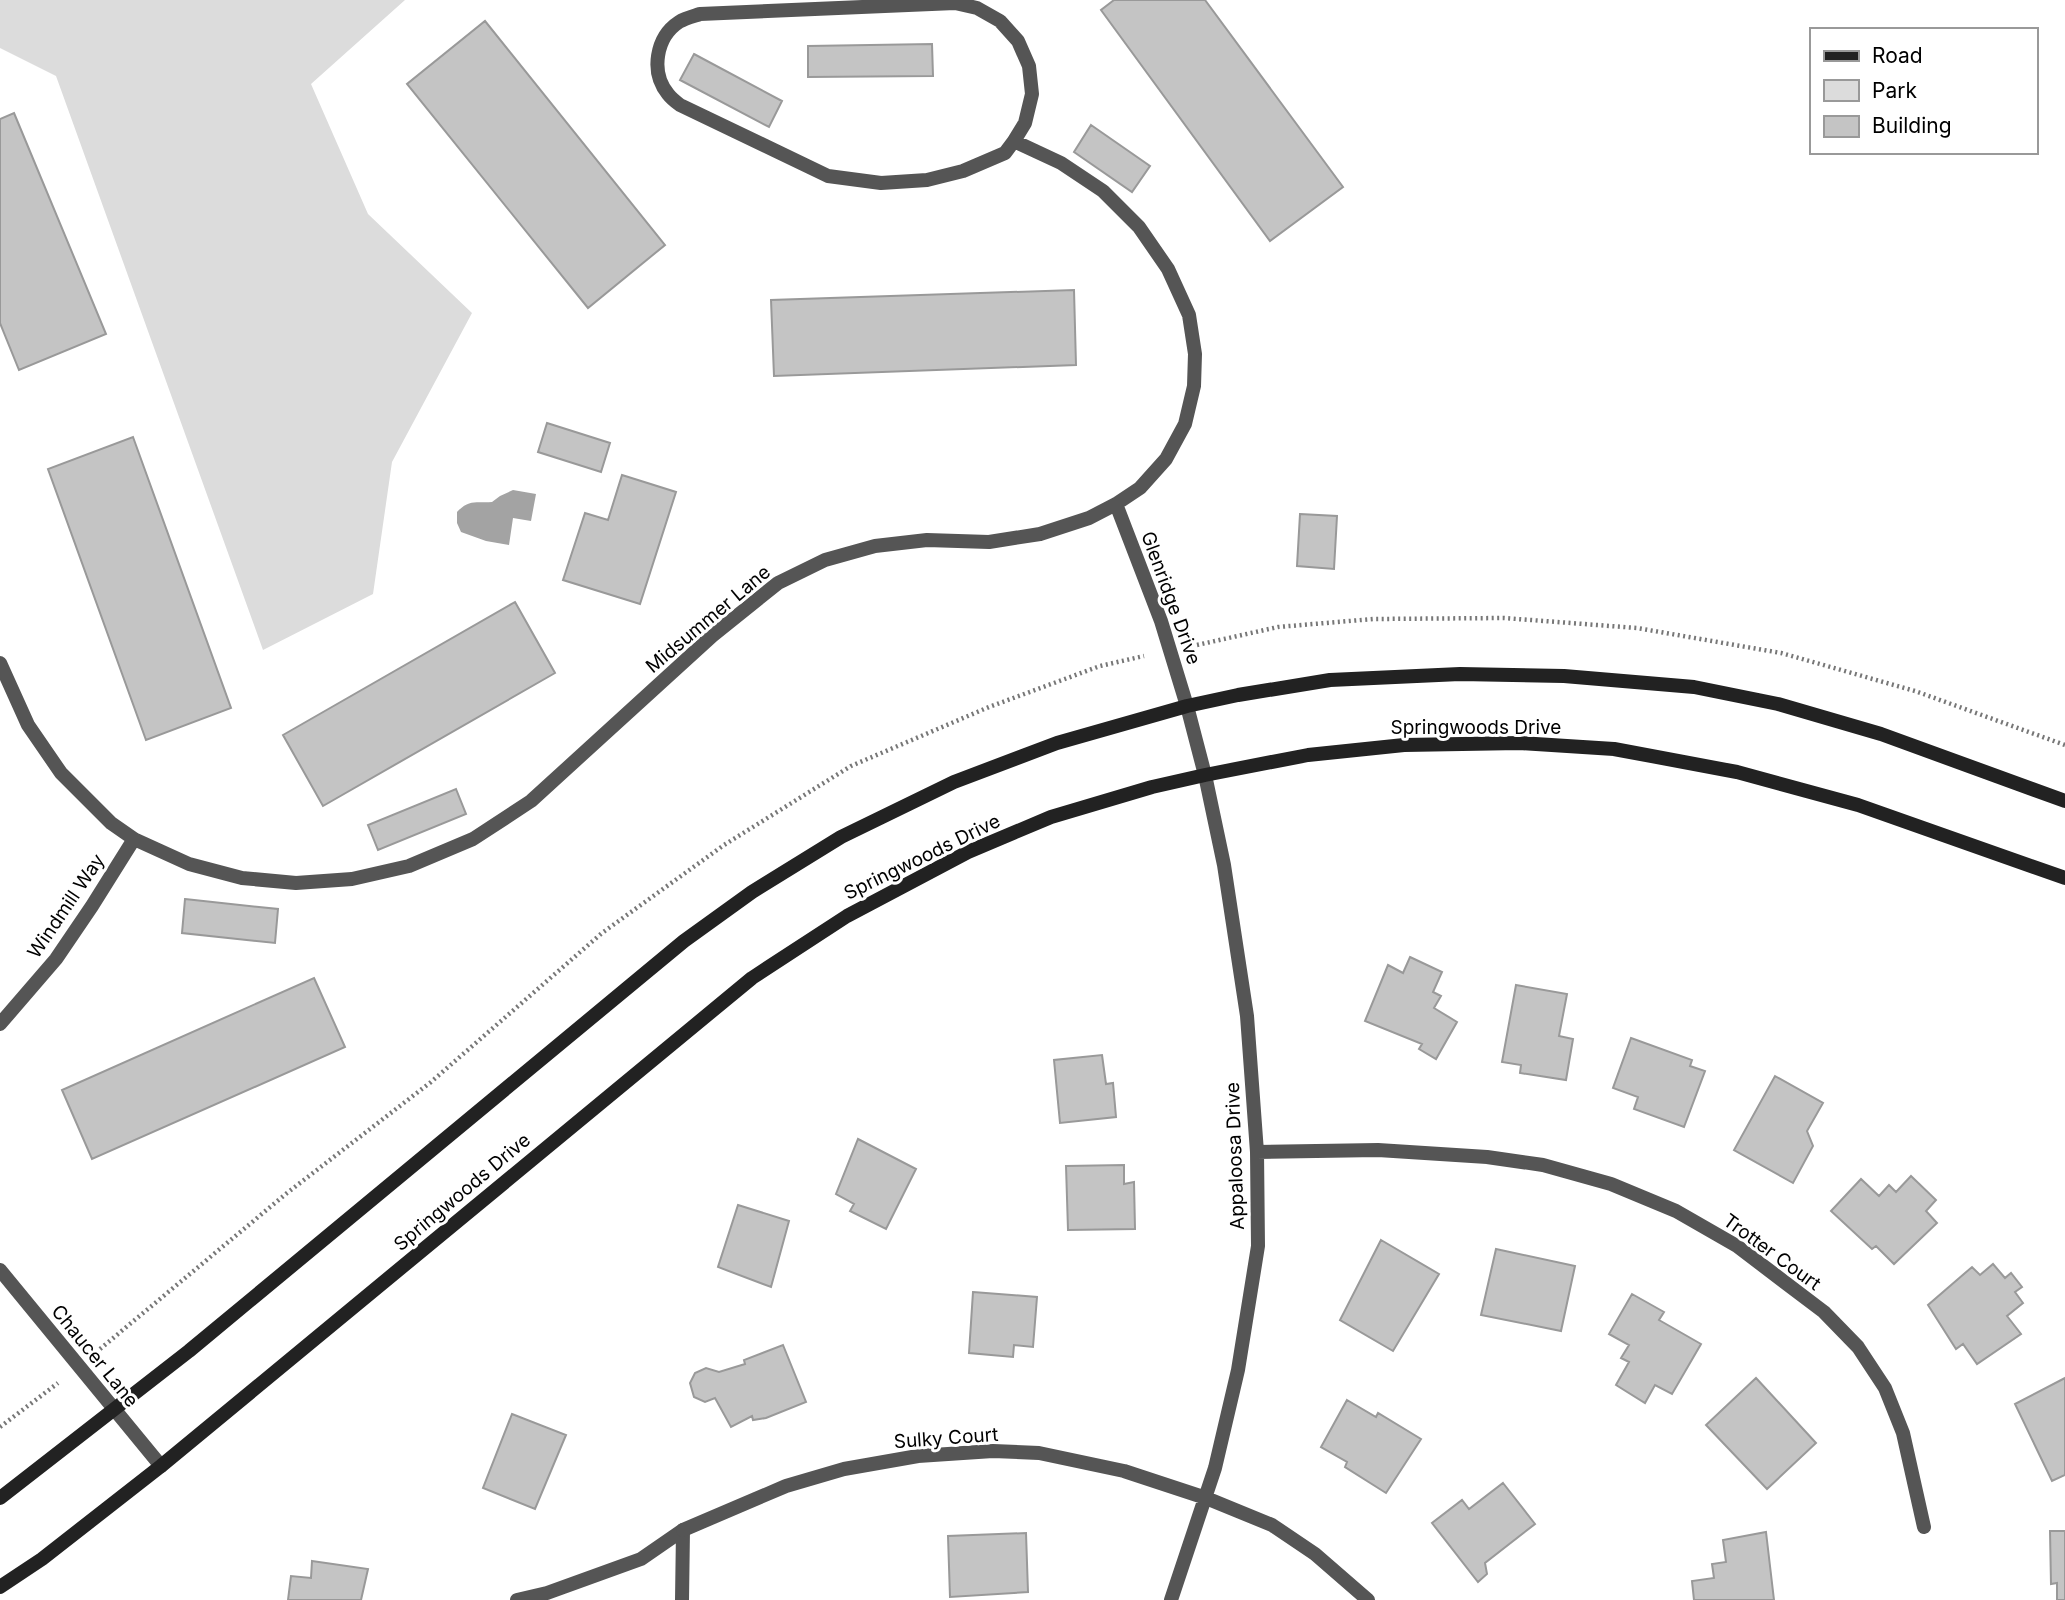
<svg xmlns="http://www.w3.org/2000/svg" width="2065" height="1600" font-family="Inter,sans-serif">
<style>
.green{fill:#dcdcdc}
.water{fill:#a3a3a3}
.building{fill:#c4c4c4;stroke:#999;stroke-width:2}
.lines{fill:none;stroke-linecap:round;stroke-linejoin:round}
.path{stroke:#777;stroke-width:4.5;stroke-dasharray:2 3.5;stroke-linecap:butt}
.lane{stroke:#555;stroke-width:14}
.street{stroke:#555;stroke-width:14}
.secondary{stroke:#222;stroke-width:14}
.labels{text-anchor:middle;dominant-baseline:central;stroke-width:6;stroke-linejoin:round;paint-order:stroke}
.street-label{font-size:19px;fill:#000;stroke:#fff}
</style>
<rect width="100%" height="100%" fill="#fff"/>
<!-- green -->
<path class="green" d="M0,0H405L311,84L368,214L472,313L392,462L373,594L263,650L56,76L0,48Z"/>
<!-- water -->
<path class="water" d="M513,490L536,494L531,521L513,518L509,545L486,541L461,532L457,523V512C469,499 476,503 492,502L500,496Z"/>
<!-- building -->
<path class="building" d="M1114,0H1205L1343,187L1270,241L1101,10Z
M485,21L665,245L588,308L407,84Z
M932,44L933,76L808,77V46Z
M694,54L782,101L769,127L680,80Z
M14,113L106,334L19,370L0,323V119Z
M1091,125L1150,166L1132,192L1074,152Z
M1074,290L1076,365L774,376L771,300Z
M547,423L610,443L601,472L538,452Z
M133,437L231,708L146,740L48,469Z
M622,475L676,492L640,604L563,580L585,513L608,520Z
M1300,514L1337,516L1334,569L1297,566Z
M515,602L555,673L323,806L283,735Z
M456,789L466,814L378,850L368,825Z
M185,899L278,909L275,943L182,933Z
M1410,957L1442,972L1433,992L1441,996L1434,1008L1457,1022L1436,1059L1419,1049L1422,1044L1365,1021L1388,965L1403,973Z
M314,978L345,1047L92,1159L62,1090Z
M1516,985L1567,994L1559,1036L1573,1039L1566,1080L1520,1073L1521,1065L1502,1062Z
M1631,1038L1692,1060L1690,1066L1705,1071L1684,1127L1634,1109L1638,1097L1613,1088Z
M1102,1055L1106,1084L1113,1083L1116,1117L1060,1123L1054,1060Z
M1775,1076L1823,1103L1807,1131L1813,1146L1793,1183L1734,1150Z
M858,1139L916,1169L886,1229L850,1211L854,1204L836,1194Z
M1124,1165V1184L1134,1182L1135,1229L1068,1230L1066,1166Z
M1911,1176L1936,1200L1926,1211L1937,1223L1894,1264L1876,1246L1872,1249L1831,1211L1861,1179L1879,1196L1889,1185L1896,1192Z
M738,1205L789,1221L771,1287L718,1267Z
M1381,1240L1439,1274L1393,1351L1340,1320Z
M1496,1249L1575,1266L1561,1331L1481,1315Z
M1993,1264L2005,1278L2011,1273L2022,1287L2015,1292L2023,1303L2007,1316L2021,1334L1977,1364L1963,1344L1956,1349L1928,1305L1972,1267L1980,1275Z
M973,1292L1037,1297L1033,1347L1014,1345L1013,1357L969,1353Z
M1632,1294L1664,1312L1659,1320L1701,1344L1672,1394L1655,1385L1645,1403L1616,1385L1629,1362L1621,1358L1629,1345L1609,1334Z
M783,1345L806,1402L766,1418L753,1420L752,1416L731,1427L715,1398L705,1402L694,1397L690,1383L695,1373L706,1368L719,1372L745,1364L744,1360Z
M1756,1378L1816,1443L1767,1489L1706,1425Z
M2065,1378V1475L2052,1481L2015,1404Z
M1347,1400L1376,1417L1378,1413L1421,1439L1386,1493L1345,1467L1347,1462L1321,1447Z
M512,1414L566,1435L535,1509L483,1488Z
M1503,1483L1535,1524L1485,1563L1487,1574L1478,1582L1432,1523L1462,1500L1469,1509Z
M2050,1531H2065V1600H2057V1583L2051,1584Z
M1766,1532L1774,1600H1694L1692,1581L1714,1578L1712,1564L1726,1562L1723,1540Z
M1026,1533L1028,1592L950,1597L948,1536Z
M312,1561L368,1569L361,1600H288L291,1576L311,1578Z"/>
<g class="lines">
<!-- path -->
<path class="path" d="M1197,645L1278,627L1373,619L1504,618L1637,628L1781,653L1915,691L2065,745
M100,1349L287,1193L431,1082L602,933L724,845L851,766L989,707L1100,666L1144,656
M0,1427L58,1383"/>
<!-- lane -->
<path class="lane" d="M517,1600L547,1593L641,1559L683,1530
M682,1600L683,1530"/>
<!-- street -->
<path class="street" d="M955,3L977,8L1000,21L1018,41L1029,66L1032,94L1025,123L1014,141L1005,153L963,171L927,180L881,183L828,176L680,105C676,102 671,98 668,94C650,72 656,37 679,22C685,18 694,16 700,14Z
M1116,504L1161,621L1187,706L1205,775L1224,865L1247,1016L1257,1152L1258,1246L1238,1370L1215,1468L1171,1600
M0,663L28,725L61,773L111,823L134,839L189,864L242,878L296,883L352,879L409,866L473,839L531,801L712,636L778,583L825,560L875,546L927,540L989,542L1040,534L1089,518L1116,504L1140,488L1166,459L1185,424L1194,386L1195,354L1189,315L1168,269L1139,227L1103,191L1061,163L1014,141
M0,1024L56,959L92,906L134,839
M1257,1152L1378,1150L1487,1157L1543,1165L1611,1184L1676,1211L1737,1246L1824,1312L1858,1347L1885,1388L1903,1433L1924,1527
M0,1270L161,1466
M683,1530L786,1486L844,1469L918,1456L993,1451L1039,1453L1124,1471L1206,1498L1272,1525L1315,1554L1368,1600"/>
<!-- secondary -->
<path class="secondary" d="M0,1498L189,1351L684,941L752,892L841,837L954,782L1057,743L1187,706L1238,695L1330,680L1460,674L1564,676L1694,687L1778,704L1881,734L2065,801
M0,1587L42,1559L161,1466L752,978L847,916L968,852L1051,817L1152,787L1205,775L1308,755L1404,745L1520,743L1614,749L1737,772L1858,805L2065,878"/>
</g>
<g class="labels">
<!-- street labels -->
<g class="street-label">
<text transform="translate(1171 598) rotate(70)">Glenridge Drive</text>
<text transform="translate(708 619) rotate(-40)">Midsummer Lane</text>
<text x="1476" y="727">Springwoods Drive</text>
<text transform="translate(922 857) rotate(-26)">Springwoods Drive</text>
<text transform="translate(66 906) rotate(-56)">Windmill Way</text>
<text transform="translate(1235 1156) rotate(-92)">Appaloosa Drive</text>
<text transform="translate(462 1192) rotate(-40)">Springwoods Drive</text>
<text transform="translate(1772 1252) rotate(36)">Trotter Court</text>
<text transform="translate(95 1356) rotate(51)">Chaucer Lane</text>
<text transform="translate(946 1438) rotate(-4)">Sulky Court</text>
</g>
</g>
<!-- legend -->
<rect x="1810" y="28" width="228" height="126" fill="#ffffff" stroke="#999999" stroke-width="2"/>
<rect x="1824" y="51" width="35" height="10" fill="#222222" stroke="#999999" stroke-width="2"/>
<text x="1872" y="63" font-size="21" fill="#000000">Road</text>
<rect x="1824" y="80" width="35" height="21" fill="#dcdcdc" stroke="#999999" stroke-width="2"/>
<text x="1872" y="98" font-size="21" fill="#000000">Park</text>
<rect x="1824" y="116" width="35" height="21" fill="#c4c4c4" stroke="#999999" stroke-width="2"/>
<text x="1872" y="133" font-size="21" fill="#000000">Building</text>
</svg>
